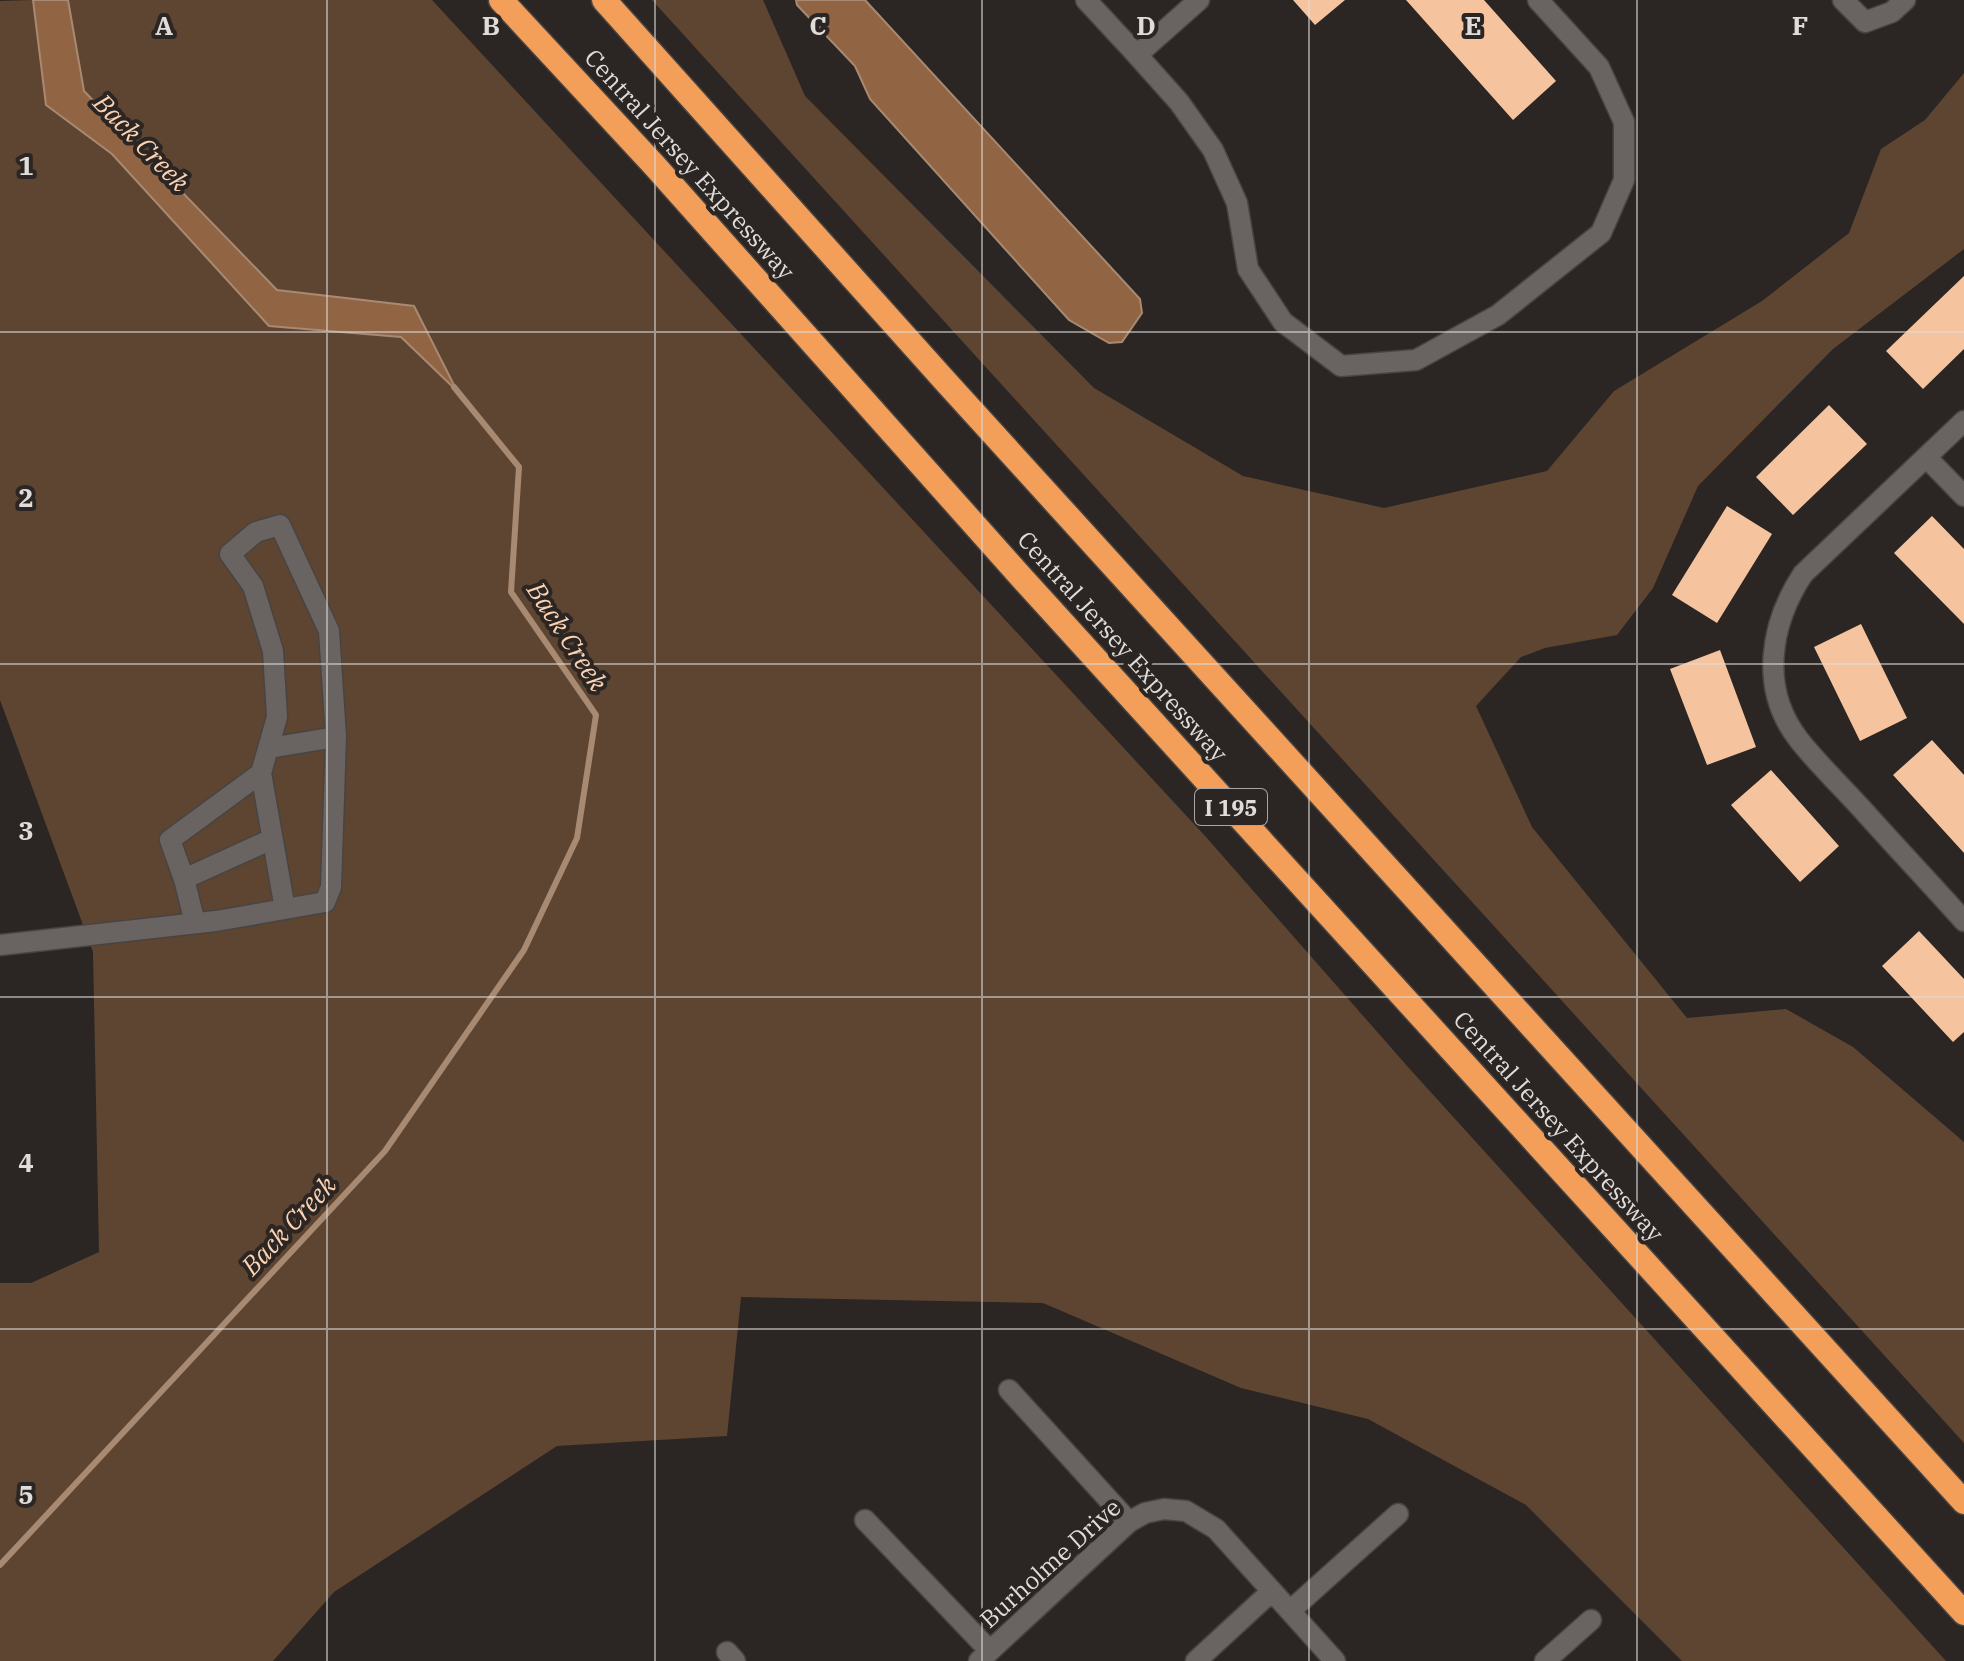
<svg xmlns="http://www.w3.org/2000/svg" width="1964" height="1661" font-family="'IBM Plex Serif',serif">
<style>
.green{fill:#5e4531}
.water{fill:#916544;stroke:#a88971;stroke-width:2}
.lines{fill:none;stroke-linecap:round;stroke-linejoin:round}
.stream{stroke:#a88971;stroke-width:6}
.building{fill:#f5c49f}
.minor-casing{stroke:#484442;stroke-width:23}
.highway-casing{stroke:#484442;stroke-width:27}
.minor{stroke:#696461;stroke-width:20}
.highway{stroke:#f39e59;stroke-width:24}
.grid{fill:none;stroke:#dfdcda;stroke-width:2;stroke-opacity:0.55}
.labels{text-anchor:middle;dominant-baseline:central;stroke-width:8;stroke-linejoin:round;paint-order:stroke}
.shield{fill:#2b2623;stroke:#a9a5a3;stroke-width:2}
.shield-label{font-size:22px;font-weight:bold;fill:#dfdcda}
.street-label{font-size:24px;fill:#dfdcda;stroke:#2b2623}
.water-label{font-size:26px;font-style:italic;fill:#fcd2b3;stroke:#2b2623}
.grid-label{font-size:26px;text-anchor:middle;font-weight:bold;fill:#dfdcda;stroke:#2b2623;stroke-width:8;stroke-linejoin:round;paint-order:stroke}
</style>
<rect width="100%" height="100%" fill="#2b2623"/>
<!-- green -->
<path class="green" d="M33,0L46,105L112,154L269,326L401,337L455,389L413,306L277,291L84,91L68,0H432L1206,837L1408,1067L1946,1661H1682L1526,1505L1368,1419L1241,1388L1043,1303L741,1297L727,1436L557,1446L334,1592L273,1661H0V1283H31L99,1252L93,952L0,700V1Z
M652,0H763L805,96L1094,388L1243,476L1384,508L1547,471L1614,391L1762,301L1849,233L1881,149L1925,120L1964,73V249L1833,349L1698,486L1653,588L1617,635L1545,648L1521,657L1476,706L1532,827L1687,1018L1786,1009L1853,1047L1964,1142V1443Z"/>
<!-- water -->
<path class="water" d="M33,0H68L84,91L277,290L414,306L457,391L401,337L269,326L112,154L46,105Z
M796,0H865L1140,299L1142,313L1122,342L1109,343L1069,320L870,99L855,66L797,5Z"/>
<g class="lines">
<!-- stream -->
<path class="stream" d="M0,1565L385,1151L524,950L577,838L596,715L511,592L519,467L454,387"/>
</g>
<!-- building -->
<path class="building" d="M1293,0H1345L1315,25Z
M1406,0H1484L1556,81L1513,120Z
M1964,276V349L1923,389L1886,351Z
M1829,405L1867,444L1793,515L1756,477Z
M1727,506L1772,534L1717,623L1672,595Z
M1932,516L1964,549V624L1894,553Z
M1861,624L1907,718L1860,741L1814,647Z
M1720,650L1756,747L1707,765L1670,669Z
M1932,740L1964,775V853L1893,775Z
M1771,770L1839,846L1800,882L1731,805Z
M1919,931L1964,979V1032L1953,1042L1882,966Z"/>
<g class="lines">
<!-- minor casing -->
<g class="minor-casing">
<path id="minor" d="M1086,0L1137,55L1199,0
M1843,0L1865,22L1892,12L1905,0
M1137,55L1179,102L1213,150L1237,203L1248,269L1283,322L1341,366L1416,360L1498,315L1601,233L1624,180V122L1599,67L1538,0
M1964,421L1803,574C1770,624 1759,689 1799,740C1818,764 1840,785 1861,808C1895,846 1930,883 1964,921
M1926,457L1964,496
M269,748L336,737
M261,773L285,909
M184,879L272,839
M0,945L216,921L325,902L331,887L336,737L329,631L280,525L256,532L230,554L253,586L273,651L277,717L261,773L170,840L184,879L195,923
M1009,1390L1129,1522
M865,1520L990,1651
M1290,1611L1398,1514
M727,1652L735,1661
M979,1661L1129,1522L1145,1513L1164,1509L1186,1511L1216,1529L1335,1661
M1196,1661L1272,1591
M1545,1661L1591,1620"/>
</g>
<!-- highway casing -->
<g class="highway-casing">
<path id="highway" d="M501,0L654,165L1022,578L1964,1613
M604,0L946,382L1964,1502"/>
</g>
<!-- minor -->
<use href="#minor" class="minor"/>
<!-- highway -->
<use href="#highway" class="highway"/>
</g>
<!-- grid -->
<path class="grid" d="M327,0V1661M655,0V1661M982,0V1661M1309,0V1661M1637,0V1661M0,332H1964M0,664H1964M0,997H1964M0,1329H1964"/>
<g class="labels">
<!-- shield labels -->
<rect class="shield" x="1195" y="789" width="72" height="36" rx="6"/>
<g class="shield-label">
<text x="1231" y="807">I 195</text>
</g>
<!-- street labels -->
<g class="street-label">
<text transform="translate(690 164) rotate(48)">Central Jersey Expressway</text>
<text transform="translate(1123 646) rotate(48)">Central Jersey Expressway</text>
<text transform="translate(1559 1126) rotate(48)">Central Jersey Expressway</text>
<text transform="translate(1050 1563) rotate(-42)">Burholme Drive</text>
</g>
<!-- water labels -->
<g class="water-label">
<text transform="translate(142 142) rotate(46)">Back Creek</text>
<text transform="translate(568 636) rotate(57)">Back Creek</text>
<text transform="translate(288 1225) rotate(-47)">Back Creek</text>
</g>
</g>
<g class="grid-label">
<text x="164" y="35">A</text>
<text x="491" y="35">B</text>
<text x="818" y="35">C</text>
<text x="1146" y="35">D</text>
<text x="1473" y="35">E</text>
<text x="1800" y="35">F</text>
<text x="26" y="175">1</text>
<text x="26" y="507">2</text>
<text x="26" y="840">3</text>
<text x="26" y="1172">4</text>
<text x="26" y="1504">5</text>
</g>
</svg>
